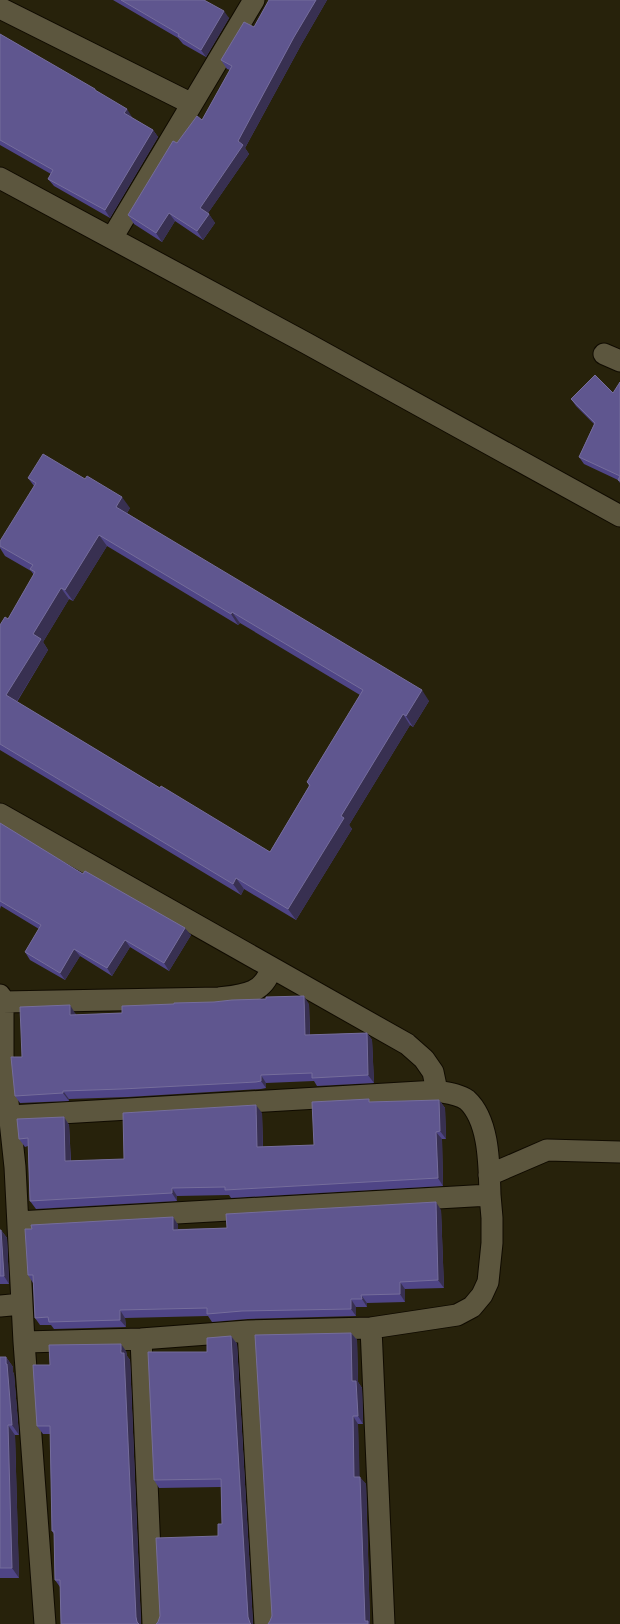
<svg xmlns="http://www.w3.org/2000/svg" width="620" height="1624" font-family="Quicksand,sans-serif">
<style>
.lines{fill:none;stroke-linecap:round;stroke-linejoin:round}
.street-casing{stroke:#100b00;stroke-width:23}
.street{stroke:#5c563e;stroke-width:21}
.wall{fill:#4f4586;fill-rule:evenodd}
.shaded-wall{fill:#383051}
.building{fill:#5f568f;stroke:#756d9b;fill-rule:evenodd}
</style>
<rect width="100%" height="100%" fill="#27220b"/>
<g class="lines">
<!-- street casing -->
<g class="street-casing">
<path id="street" d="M0,8L192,104
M0,178L306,343L620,516
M112,238L254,0
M604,354L620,361
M0,814L407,1044L424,1059L433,1072L437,1091L10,1116
M0,995L3,1002V1056L15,1167L24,1342L45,1624
M3,1002L219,998C243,995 264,994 271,968
M489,1175L547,1150L620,1152
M18,1222L490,1195C489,1167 490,1121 467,1100C459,1094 447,1093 437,1091
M0,1306L22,1304
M371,1328L384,1624
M248,1331L265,1624
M141,1339L153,1624
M24,1342L141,1339L248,1331L371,1328L457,1315L472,1307L482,1295L488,1282L492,1243V1218L490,1195"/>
</g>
<!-- street -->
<use href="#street" class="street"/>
</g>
<!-- wall -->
<path class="wall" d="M113,0H204L229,18L206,57L183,44L178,38Z
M269,0H327L301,45L245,148L249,154L208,213L215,223L203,240L175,221L162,242L134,224L128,215L177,143L202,120L230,70L227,69L221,60L254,27Z
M0,34L98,92L132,117V118L153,130L158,137L110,218L54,186L48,179L51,174L0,145Z
M620,383V483L618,480L584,464L579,457L594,424L576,406L571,399L613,393Z
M28,478L130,508L127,513L429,701L413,727L410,725L349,825L352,829L296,920L244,889L241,895L0,750V625L8,619L34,575L31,571L5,556L0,548V546L34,486ZM107,546L238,625L240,623L360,695L307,782L309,786L270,852L160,788L17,702L48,650L43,642L69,599L73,601Z
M0,823L83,874L191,935L169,971L130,947L112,976L80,956L65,980L30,960L25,952L39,929L1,906L0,909Z
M309,1004L310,1035L367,1033L372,1040L374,1083L317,1086L314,1081L266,1083V1088L261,1089L128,1097L69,1099V1101L20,1103L15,1096L22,1057L75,1013L76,1015L122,1013Z
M439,1100L445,1108L446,1139H442L443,1186L231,1198L229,1195L177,1196V1201L36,1209L30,1201L28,1146L25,1147L19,1139L64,1117L69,1125L71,1161L124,1159L262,1113L263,1147L314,1145L371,1102Z
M441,1210L444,1288L405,1289V1302L367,1303V1307H356V1316L248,1319L212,1322L208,1316L125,1318L126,1327L54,1329L51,1325H40L35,1318L34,1283H33L28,1275L173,1217L178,1225V1229L227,1228Z
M0,1230H1L7,1238L9,1284H0Z
M351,1333L357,1340L358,1382L362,1388L363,1424H358L359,1477L366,1484L370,1624H268L270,1621Z
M231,1336L237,1344L253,1624H156L218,1536L222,1524L221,1487L159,1488L154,1480L207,1352Z
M126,1351L127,1356L130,1360L141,1624H61L60,1587L55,1580L54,1534L52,1531L50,1434H43L37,1426L50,1365Z
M0,1357H6L13,1367V1372L14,1374L19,1435H15L19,1578H0Z"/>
<!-- shaded-wall -->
<path class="shaded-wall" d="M316,0H327L301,45L245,148L249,154L206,216L200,208L238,141L294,37Z
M224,11L229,18L206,57L201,50Z
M127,109L132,117L129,121L124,113Z
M153,130L158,137L110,218L105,210Z
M169,213L175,221L162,242L156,233Z
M209,214L215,223L203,240L197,231Z
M122,497L130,508L124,517L116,507Z
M99,535L107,546L73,601L65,590Z
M61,588L69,599L43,642L48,650L14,706L6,695L33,634Z
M232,612L240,623L238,625L231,614Z
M422,690L429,701L413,727L406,716Z
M403,714L410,725L349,825L352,829L296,920L288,909L341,816Z
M236,878L244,889L241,895L233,884Z
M185,928L191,935L169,971L164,963Z
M125,940L130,947L112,976L107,968Z
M74,949L80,956L65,980L60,973Z
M304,996L309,1004L310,1042L305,1035Z
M70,1005L75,1013L76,1023L70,1015Z
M367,1033L372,1040L374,1083L368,1075Z
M261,1075L266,1083V1088L261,1081Z
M63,1091L69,1099V1101L63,1093Z
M439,1100L445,1108L446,1139L440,1131Z
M256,1105L262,1113L263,1155L257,1147Z
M64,1117L69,1125L71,1169L65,1161Z
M436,1132L442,1139L443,1186L438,1178Z
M172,1188L177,1196V1201L172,1193Z
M436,1202L441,1210L444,1288L438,1280Z
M173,1217L178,1225V1237L173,1230Z
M1,1230L7,1238L9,1284L4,1276Z
M400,1282L405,1289V1302L400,1294Z
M361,1295L367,1303V1307L362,1299Z
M351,1299L356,1307V1316L351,1309Z
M120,1310L125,1318L126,1327L120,1320Z
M351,1333L357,1340L358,1382L362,1388L363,1424L358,1416L352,1381Z
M231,1336L237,1344L253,1624H250L248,1617Z
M121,1344L126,1351L127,1356L130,1360L141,1624H138L136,1617Z
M6,1357L13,1367V1372L14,1374L19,1435L12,1425Z
M353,1416L358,1424L360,1485L354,1477Z
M8,1425L15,1435L19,1578L12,1568Z
M360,1477L366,1484L370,1624H367L365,1621Z"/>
<!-- building -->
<path class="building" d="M121,0H204L224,11L201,50L178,36L179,34Z
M269,0H316L294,37L238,141L243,145L200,208L209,214L197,231L169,213L156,233L128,215L173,141L177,143L197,116L202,120L232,66L221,60L244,22L254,27Z
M0,34L95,89V90L127,109L124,113L153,130L105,210L48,179L53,170L0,140Z
M595,375L613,393L620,382V481L618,480L620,476L579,457L595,423L571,399Z
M43,454L85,479L87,476L122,497L116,507L422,690L406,716L403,714L341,816L344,818L288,909L236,878L233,884L0,744V625L5,617L8,619L35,572L30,569L33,565L0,546V541L36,483L28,478ZM99,535L231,614L232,612L363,690L307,782L310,785L270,852L161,786L160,788L6,695L41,639L33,634L61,588L65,590Z
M0,823L83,874L85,871L185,928L164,963L125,940L107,968L74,949L60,973L25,952L41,925L0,901Z
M304,996L305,1035L367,1033L368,1075L312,1078V1073L261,1075V1081L256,1082L122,1089L63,1091V1093L15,1096L11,1057H22L20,1007L70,1005V1015L122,1013V1006L174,1004V1003L214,1002L232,1000L266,999V997Z
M369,1099V1102L439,1100L440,1131L436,1132L438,1178L225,1190V1187L172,1188V1193L30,1201L28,1138L19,1139L17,1119L64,1117L65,1161L124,1159L123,1113L256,1105L257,1147L314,1145L312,1102Z
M436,1202L438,1280L400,1282V1294L361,1295L362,1299H351V1309L242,1311L207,1314V1308L120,1310V1320L49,1322L48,1317L35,1318L33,1275H28L25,1229H32L31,1225L173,1217V1230L227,1228L226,1214Z
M0,1230H1L4,1276H0Z
M351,1333L352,1381H356L358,1416H353L354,1477H360L365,1621H368V1624H268L270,1621L272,1616L255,1335Z
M231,1336L248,1617L250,1623L251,1624H156L158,1622L160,1616L156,1538L218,1536V1524H222L221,1479L154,1480L148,1352H207V1338Z
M121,1344V1353H124L136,1617L137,1622L139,1624H61L60,1580H55L54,1531H52L50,1426H37L33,1365H50L49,1345Z
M0,1357H6V1364H7L12,1425H8L12,1568H0Z"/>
</svg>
